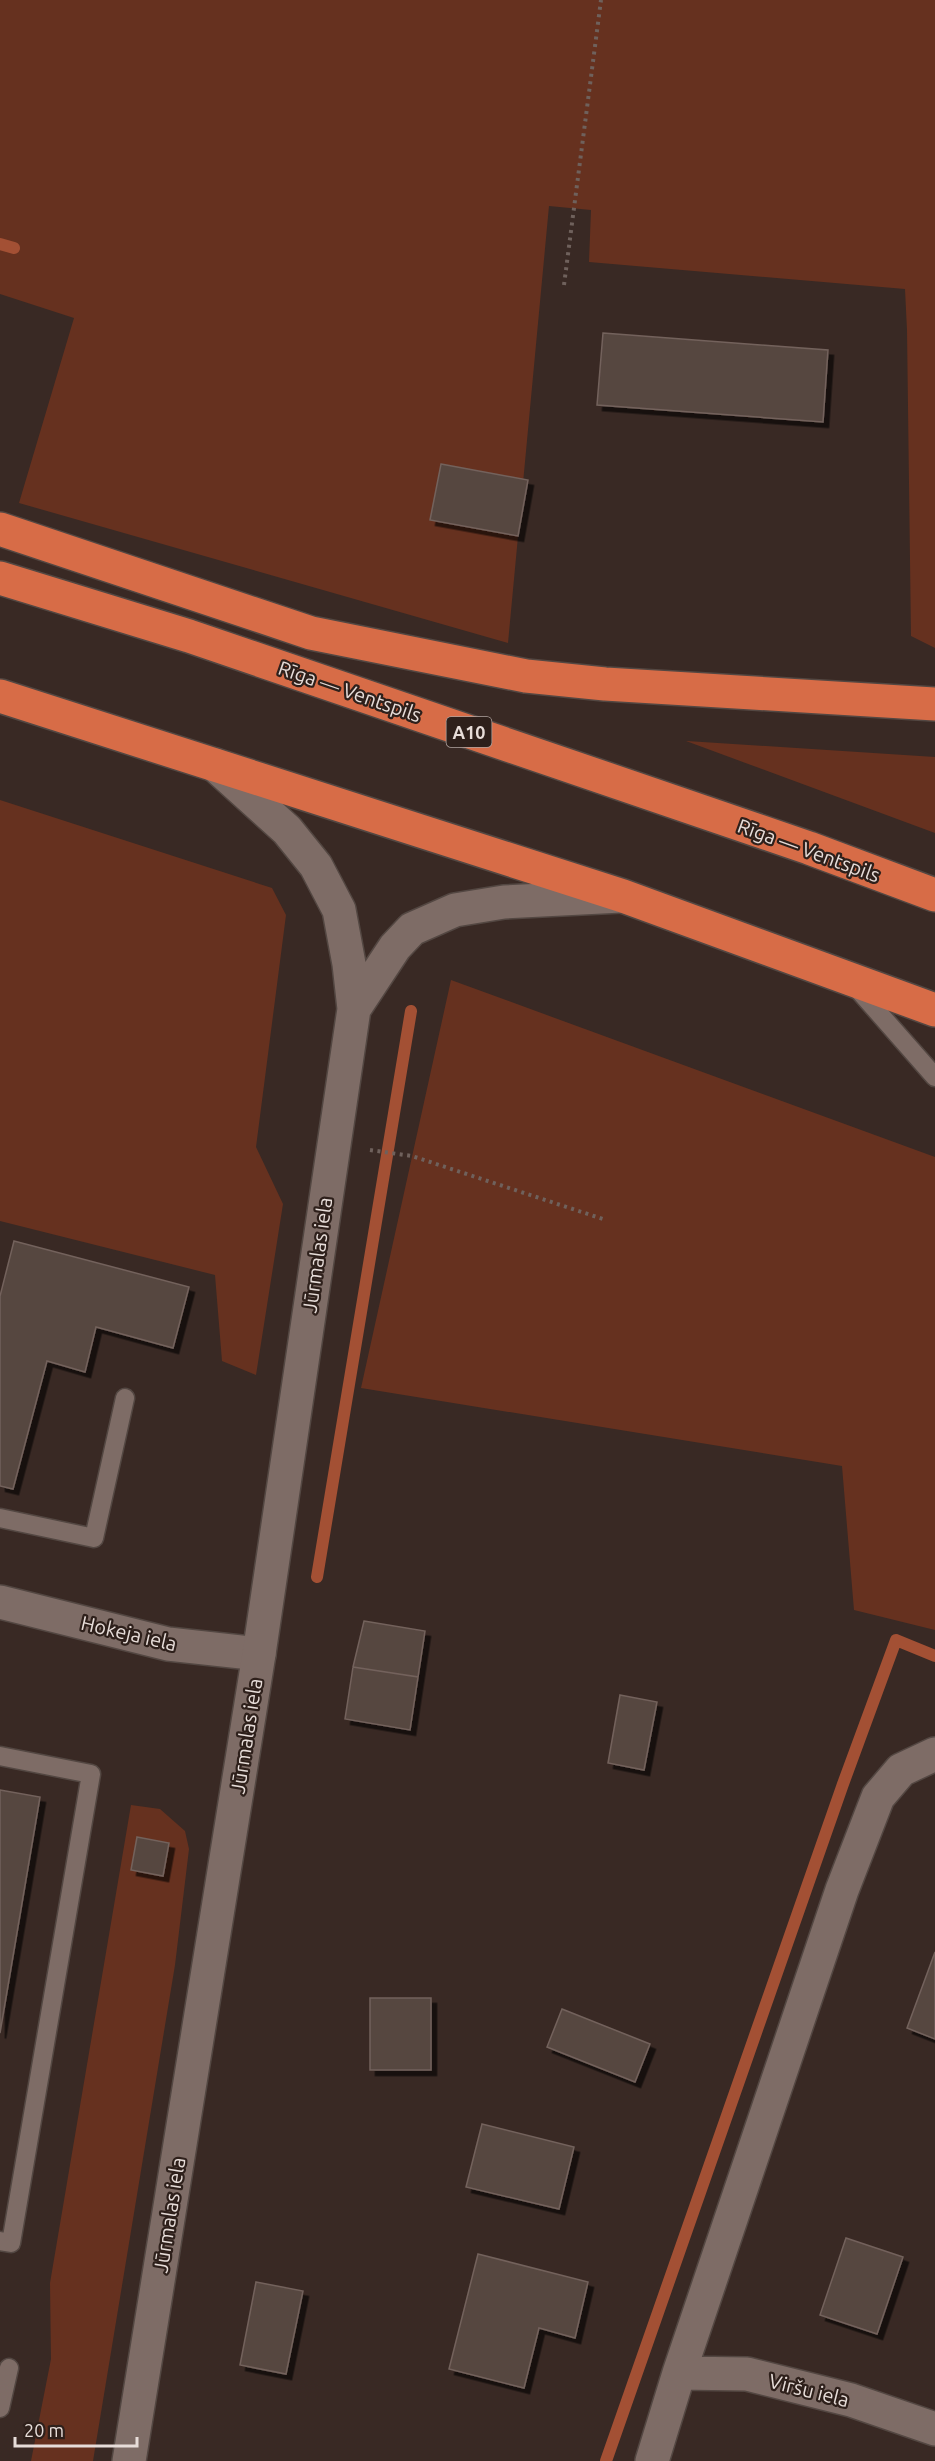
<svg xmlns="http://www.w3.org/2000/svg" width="935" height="2461" font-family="Ubuntu,sans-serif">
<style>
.green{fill:#66311f}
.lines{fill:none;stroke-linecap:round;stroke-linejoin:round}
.stream{stroke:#a35034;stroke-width:12}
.building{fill:#574741;stroke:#73625c;stroke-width:1.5;filter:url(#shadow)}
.lane-casing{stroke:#534742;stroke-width:21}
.street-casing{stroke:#534742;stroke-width:36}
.secondary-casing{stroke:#534742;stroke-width:36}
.highway-casing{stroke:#534742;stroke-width:36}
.path{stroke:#6f615c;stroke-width:4;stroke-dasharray:3 4.5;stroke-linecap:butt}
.lane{stroke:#7e6c66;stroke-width:18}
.street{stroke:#7e6c66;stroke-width:33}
.secondary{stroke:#7e6c66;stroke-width:33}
.highway{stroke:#d76c47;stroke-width:33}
.labels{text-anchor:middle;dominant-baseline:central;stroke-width:4.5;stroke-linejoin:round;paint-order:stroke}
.shield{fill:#2e201b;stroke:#b0a4a0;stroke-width:1.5}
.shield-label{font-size:18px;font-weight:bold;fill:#e7ddd9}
.street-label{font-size:20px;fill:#e7ddd9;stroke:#2e201b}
</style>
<defs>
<filter id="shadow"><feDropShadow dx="5.5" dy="5.5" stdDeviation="0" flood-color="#0009"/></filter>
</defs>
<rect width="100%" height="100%" fill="#392924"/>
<!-- green -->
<path class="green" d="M0,0H935V648L911,636L907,330L905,289L589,262L591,210L549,206L508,643L19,503L74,318L0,294Z
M687,741L935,757V833L686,741Z
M0,800L272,888L286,915L256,1147L283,1204L256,1375L222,1361L215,1275L0,1221Z
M451,980L935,1157V1630L854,1610L842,1466L361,1388Z
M131,1805L160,1809L185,1831L189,1849L175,1965L93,2461H31L51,2359L50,2283Z"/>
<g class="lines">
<!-- stream -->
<path class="stream" d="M0,244L14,248
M317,1577L411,1011
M606,2461L843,1784L896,1640L935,1656"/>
</g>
<!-- building -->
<path class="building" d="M603,333L828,350L823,422L597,405Z
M441,464L528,480L518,536L430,520Z
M14,1241L189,1287L173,1348L96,1327L85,1372L47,1361L13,1489L0,1486V1296Z
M364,1621L425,1631L418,1677L353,1667Z
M353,1667L418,1677L410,1730L345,1719Z
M620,1695L657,1702L644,1770L608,1763Z
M0,1790L40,1797L0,2033Z
M137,1837L169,1843L163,1876L131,1870Z
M935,1952V2039L907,2028Z
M370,1998H431V2070H370Z
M562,2009L650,2044L635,2082L547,2047Z
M482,2124L574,2147L559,2209L466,2187Z
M846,2238L903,2257L877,2334L820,2315Z
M478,2254L588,2282L575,2338L539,2328L524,2388L449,2369Z
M256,2282L303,2291L286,2374L240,2365Z"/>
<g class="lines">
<!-- lane casing -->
<g class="lane-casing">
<path id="lane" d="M855,986L935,1077
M0,1518L94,1538L125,1398
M0,1756L91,1774L11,2243L0,2241
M0,2408L9,2368"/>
</g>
<!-- street casing -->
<g class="street-casing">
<path id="street" d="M0,1602L168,1644L259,1654
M679,2373L747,2374L851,2400L935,2429
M652,2461L679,2373L842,1890L878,1797L901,1770L935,1754"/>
</g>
<!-- secondary casing -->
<g class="secondary-casing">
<path id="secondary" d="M354,1009L395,947L412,929L455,910L504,902L621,896
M129,2461L259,1654L354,1009L349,964L339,910L316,866L287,830L215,765"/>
</g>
<!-- highway casing -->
<g class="highway-casing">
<path id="highway" d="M0,529L311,633L526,676L605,684L935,704
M0,578L189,636L809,848L935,895
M0,696L623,896L935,1010"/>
</g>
<!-- path -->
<path class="path" d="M564,285L601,0
M370,1150L412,1156L603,1219"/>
<!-- lane -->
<use href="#lane" class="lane"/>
<!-- street -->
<use href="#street" class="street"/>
<!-- secondary -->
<use href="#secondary" class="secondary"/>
<!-- highway -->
<use href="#highway" class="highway"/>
</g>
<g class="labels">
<!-- shield labels -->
<rect class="shield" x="446.5" y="717" width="45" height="30" rx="4.5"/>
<g class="shield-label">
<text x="469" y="732">A10</text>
</g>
<!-- street labels -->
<g class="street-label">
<text transform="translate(350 691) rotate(19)">Rīga — Ventspils</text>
<text transform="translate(809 850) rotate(20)">Rīga — Ventspils</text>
<text transform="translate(317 1255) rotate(-82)">Jūrmalas iela</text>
<text transform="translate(129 1633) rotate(13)">Hokeja iela</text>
<text transform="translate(246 1736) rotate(-81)">Jūrmalas iela</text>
<text transform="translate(169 2215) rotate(-81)">Jūrmalas iela</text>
<text transform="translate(809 2390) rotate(14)">Viršu iela</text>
</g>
</g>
<!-- scale -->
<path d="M15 2437v9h122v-9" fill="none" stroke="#e7ddd9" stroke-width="3"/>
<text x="24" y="2437" font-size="18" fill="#e7ddd9" stroke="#2e201b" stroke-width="4.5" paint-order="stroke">20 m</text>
</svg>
